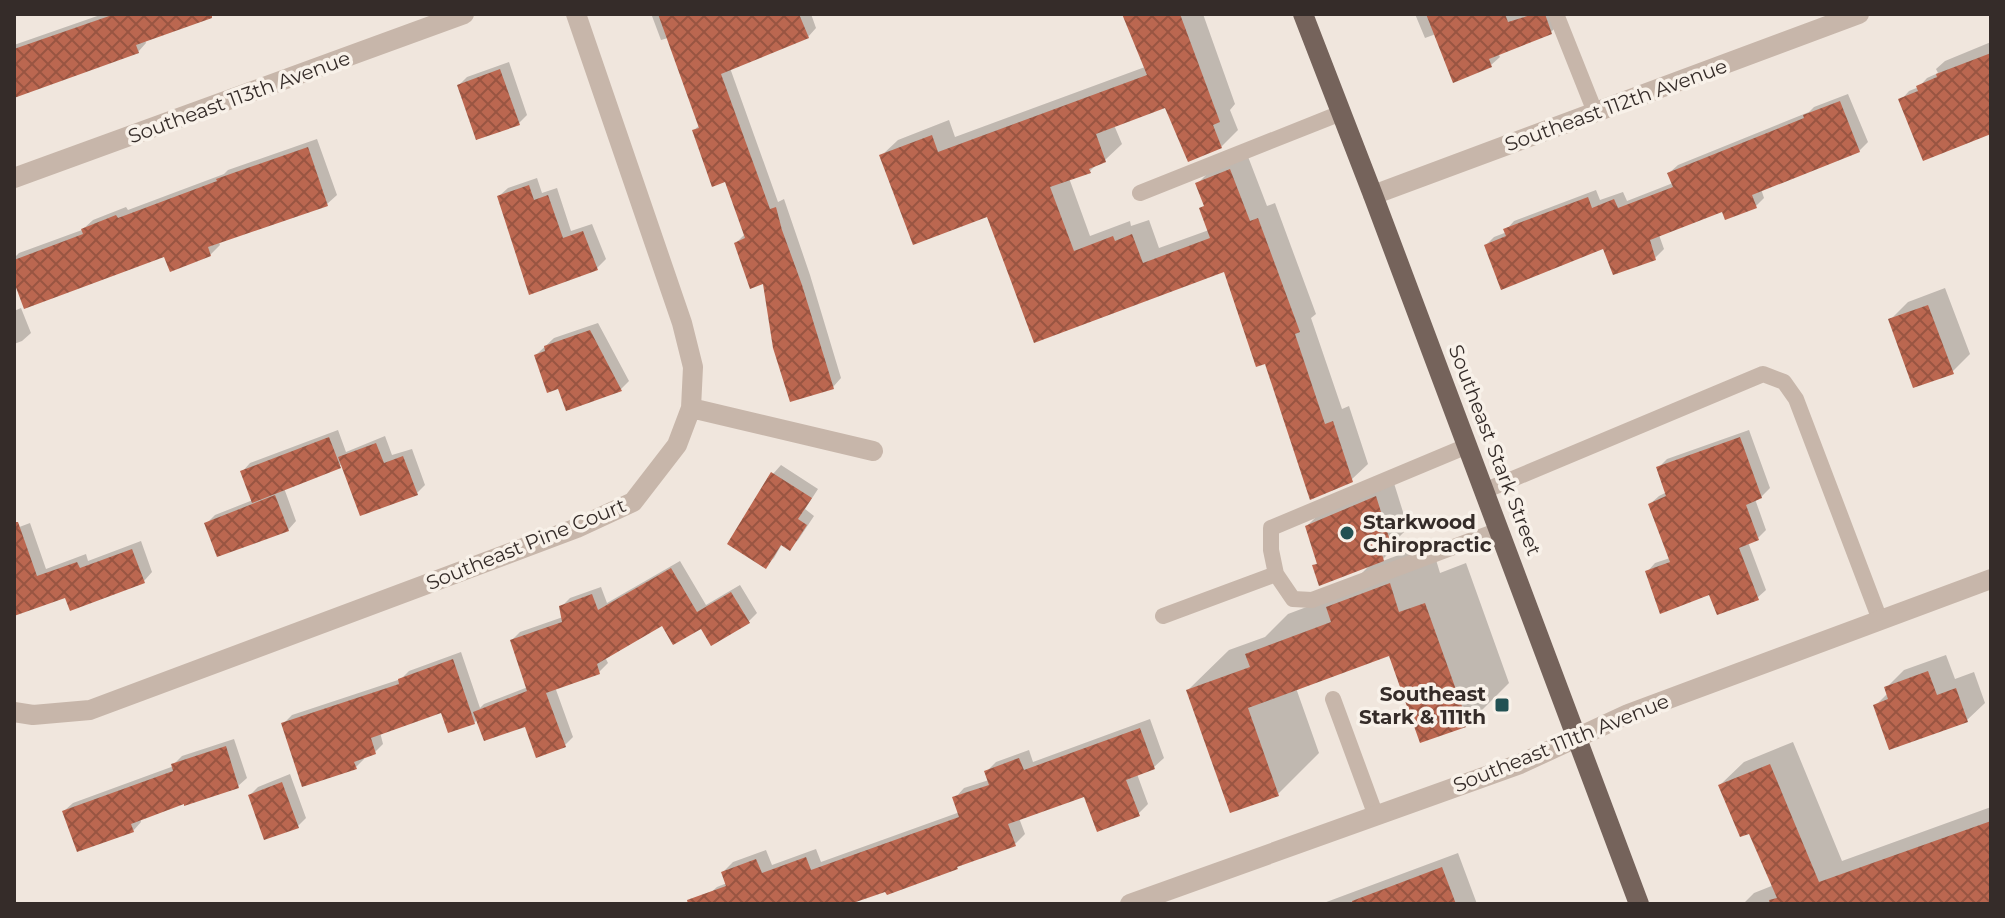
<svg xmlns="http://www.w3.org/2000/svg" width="2005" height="918" font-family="Montserrat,sans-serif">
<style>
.shadow{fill:#0003}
.building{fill:url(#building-cross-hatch)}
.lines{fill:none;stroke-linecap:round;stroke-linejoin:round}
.lane{stroke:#c7b6aa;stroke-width:16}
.street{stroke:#c7b6aa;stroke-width:20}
.primary{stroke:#75635b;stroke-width:20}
.poi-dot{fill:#225153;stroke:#f8f1e9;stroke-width:3}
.labels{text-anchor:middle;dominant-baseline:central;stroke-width:7;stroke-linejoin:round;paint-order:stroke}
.street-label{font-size:20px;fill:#352c29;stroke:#f8f1e9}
.poi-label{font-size:20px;font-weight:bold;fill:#352c29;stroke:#f8f1e9;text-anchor:start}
</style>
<defs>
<pattern id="building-cross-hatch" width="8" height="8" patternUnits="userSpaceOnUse" patternTransform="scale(2)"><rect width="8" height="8" fill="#bb6750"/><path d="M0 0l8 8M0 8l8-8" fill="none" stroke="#995542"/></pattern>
</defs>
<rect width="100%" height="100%" fill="#f0e6dd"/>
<!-- shadow -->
<path class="shadow" d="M103,14H210L145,40L146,43L138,52L14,96V45Z
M654,14H811L816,28L808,37L730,68L778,202L784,199L810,275L841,378L833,387L764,282L736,243L745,234L727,179L694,130L700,125L668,38L661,40L652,16Z
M1125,14H1203L1235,104L1230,110L1238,130L1221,147L1166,106L1114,125L1122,144L1105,160L1098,163L1090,171L1069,178L1090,236L1130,221L1131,226L1149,220L1159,248L1209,230L1206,204L1198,183L1214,167L1247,154L1267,206L1275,203L1316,314L1311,318L1342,409L1349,406L1368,464L1351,480L1266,362L1225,270L1035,340L988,214L881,156L898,140L949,120L955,137L1145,67Z
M1415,14H1556L1559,24L1551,32L1498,53L1500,57L1491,65L1436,34L1425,38Z
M1991,42V133L1901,100L1909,91L1919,87L1927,78L1938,73L1936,69L1945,61Z
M509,62L527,115L519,123L459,85L467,77Z
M1848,94L1868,142L1859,151L1761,189L1764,198L1756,206L1723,209L1659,235L1664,249L1655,258L1604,247L1486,245L1494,237L1507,232L1506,230L1514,221L1596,190L1600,200L1623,192L1627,201L1673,183L1669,173L1678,165L1809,112L1814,107Z
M317,139L337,195L327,204L219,242L220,245L210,255L166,254L14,276V258L19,253L82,230L93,220L126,207L128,210L224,174L228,170Z
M537,178L542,193L557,188L571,231L592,224L606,259L597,268L499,196L508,188Z
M1945,288L1970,354L1952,372L1890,320L1908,302Z
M21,308L31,333L22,341L14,344V311Z
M598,323L629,381L620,390L559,386L536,355L554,338Z
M338,430L346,452L385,436L392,455L412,449L425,485L417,493L343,464L284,488L296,521L288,530L207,523L215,515L253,500L242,472L250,463Z
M1749,430L1770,488L1761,497L1755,499L1766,530L1758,538L1748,542L1766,590L1757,598L1711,593L1647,572L1655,563L1670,558L1650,504L1659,496L1667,492L1658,468L1667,459Z
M781,465L818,489L805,509L814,516L798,540L789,548L782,544L774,558L765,566L773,474Z
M1393,480L1408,528L1399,537L1400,542L1380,562L1431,543L1440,573L1466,563L1509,683L1468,724L1390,653L1296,688L1319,753L1278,794L1188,690L1229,650L1265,637L1288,614L1341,594L1371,564L1315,566L1318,562L1307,526L1324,509Z
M30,523L46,569L86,554L88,561L141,541L152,572L144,581L66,595L14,614V529Z
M680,561L706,605L740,585L757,613L748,622L702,626L663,624L605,657L608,663L599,672L555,687L573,737L565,745L526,724L478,719L474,723L442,711L380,732L383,744L375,752L363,756L364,759L356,767L283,724L292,715L401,679L409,671L461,652L480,708L484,704L528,687L512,640L520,632L563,617L561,607L570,598L601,587L607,603Z
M1946,655L1955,679L1974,672L1985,703L1967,720L1876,705L1888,693L1886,688L1904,670Z
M1150,719L1164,758L1154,767L1137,774L1148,804L1138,814L1086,794L1019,818L1025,834L1015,844L886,889L822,904H709L707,896L717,887L727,883L723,872L733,862L766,850L772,865L816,849L821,862L960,812L955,798L964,788L989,780L986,772L996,762L1029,750L1033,762Z
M234,739L247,778L238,786L140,818L141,822L133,831L64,811L73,803L174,766L173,765L182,756Z
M1793,742L1842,861L1991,807V904H1743L1754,893L1774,885L1750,832L1720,785L1744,762Z
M290,774L306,818L298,826L250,795L258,787Z
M1458,853L1477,904H1321Z"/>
<!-- building -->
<path class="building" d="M115,14H212V18L136,45L139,53L14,98V49Z
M658,14H799L809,38L721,74L770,209L776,207L782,230L802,285L834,389L790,402L773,348L763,284L750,289L734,243L745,238L725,182L712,187L692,130L699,128Z
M1122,14H1180L1220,122L1213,125L1222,148L1188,162L1165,108L1096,134L1106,162L1089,169L1091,173L1050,187L1074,251L1113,236L1115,241L1132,234L1143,263L1210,238L1199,208L1204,206L1195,183L1230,169L1250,221L1258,218L1300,332L1295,334L1325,424L1333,421L1353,482L1310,500L1265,364L1256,367L1224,272L1034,343L987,217L913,245L879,155L932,135L938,152L1147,75Z
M1426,14H1505L1508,22L1534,14H1545L1552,34L1489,59L1492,67L1453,83Z
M1991,53V134L1923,161L1898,99L1918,91L1916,86L1937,77L1936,74Z
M500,69L520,125L476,140L457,85Z
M1840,101L1860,152L1752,195L1757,208L1725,220L1722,212L1650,240L1656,260L1613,275L1603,249L1501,290L1484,245L1506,236L1503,229L1588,197L1592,208L1614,199L1618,208L1673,187L1667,173L1804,118L1803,115Z
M308,147L328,206L208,247L211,256L170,272L164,257L24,309L14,282V260L83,234L81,229L116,215L118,218L217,181L216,179Z
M529,185L534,200L548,195L563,238L583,231L598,270L529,295L497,196Z
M1928,305L1954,374L1913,388L1888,319Z
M590,330L622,391L566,411L558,389L547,393L534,355L545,351L544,346Z
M329,437L341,468L252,503L240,471Z
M1740,437L1762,498L1746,505L1759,540L1739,548L1759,600L1717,615L1709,595L1660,614L1645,571L1670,562L1648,504L1666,496L1656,467Z
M376,443L384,463L403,456L418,495L360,516L338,457Z
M771,472L812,498L798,519L807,525L790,551L781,545L766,569L727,544Z
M275,495L289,531L217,557L204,523Z
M1376,496L1392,547L1381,551L1384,561L1319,586L1312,565L1317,564L1305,526Z
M14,522H18L37,576L77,562L80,568L132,549L145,583L70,611L65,598L14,616Z
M671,568L697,612L731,592L750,623L711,646L701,629L673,645L662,626L597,664L600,674L546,693L566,747L536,758L525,727L484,741L473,712L527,691L510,640L562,622L559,606L592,594L598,610Z
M1390,583L1399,612L1425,603L1469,726L1420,743L1389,656L1248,708L1279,796L1230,813L1186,690L1250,667L1245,654L1331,622L1326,607Z
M453,659L475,724L448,733L441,713L371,738L376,754L354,762L357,769L302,787L281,723L399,684L398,679Z
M1928,671L1937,695L1956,688L1968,722L1889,750L1873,705L1888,699L1884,687Z
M1140,728L1155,769L1126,780L1140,816L1097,832L1084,797L1008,824L1016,846L957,867L958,869L887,895L885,892L850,904H688L687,900L726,886L721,872L756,859L762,873L806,857L811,870L959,817L952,797L989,785L984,771L1019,758L1024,770Z
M226,746L239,788L184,806V804L131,824L134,832L77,852L62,811L173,771L171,764Z
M1770,764L1819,882L1991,821V904H1770L1769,900L1777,898L1749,834L1740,837L1718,785Z
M282,782L299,828L264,840L248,795Z
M1442,867L1456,904H1352V901Z"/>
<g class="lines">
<!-- lane -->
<path class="lane" d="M1556,14L1595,112
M1140,193L1341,113
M1484,491L1763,374L1784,382L1796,399L1880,620
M1276,574L1271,550V528L1467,446
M1163,616L1276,574L1293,599L1312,600L1499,530
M1333,699L1376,816"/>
<!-- street -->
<path class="street" d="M14,178L464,14
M1373,195L1859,14
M691,408L873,451
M14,712L33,715L90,710L577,528L633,502L677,445L691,408L693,367L682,323L576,14
M1130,904L1520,764L1628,714L1991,579"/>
<!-- primary -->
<path class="primary" d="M1303,14L1373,195L1639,904"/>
</g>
<!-- markers -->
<g class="poi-dot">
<circle cx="1347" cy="533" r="8"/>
<rect x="1494" y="697" width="16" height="16" rx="4"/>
</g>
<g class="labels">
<!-- street labels -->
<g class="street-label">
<text transform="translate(239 97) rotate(-20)">Southeast 113th Avenue</text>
<text transform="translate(1616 105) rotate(-20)">Southeast 112th Avenue</text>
<text transform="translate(1495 450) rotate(69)">Southeast Stark Street</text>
<text transform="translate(526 544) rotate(-22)">Southeast Pine Court</text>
<text transform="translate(1561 743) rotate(-22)">Southeast 111th Avenue</text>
</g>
<!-- poi labels -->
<g class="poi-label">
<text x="1363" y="522">Starkwood<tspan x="1363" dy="23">Chiropractic</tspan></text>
<text x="1486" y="694" text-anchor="end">Southeast<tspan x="1486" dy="23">Stark &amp; 111th</tspan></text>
</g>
</g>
<!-- border -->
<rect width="2005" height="918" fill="none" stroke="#352c29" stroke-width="32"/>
</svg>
